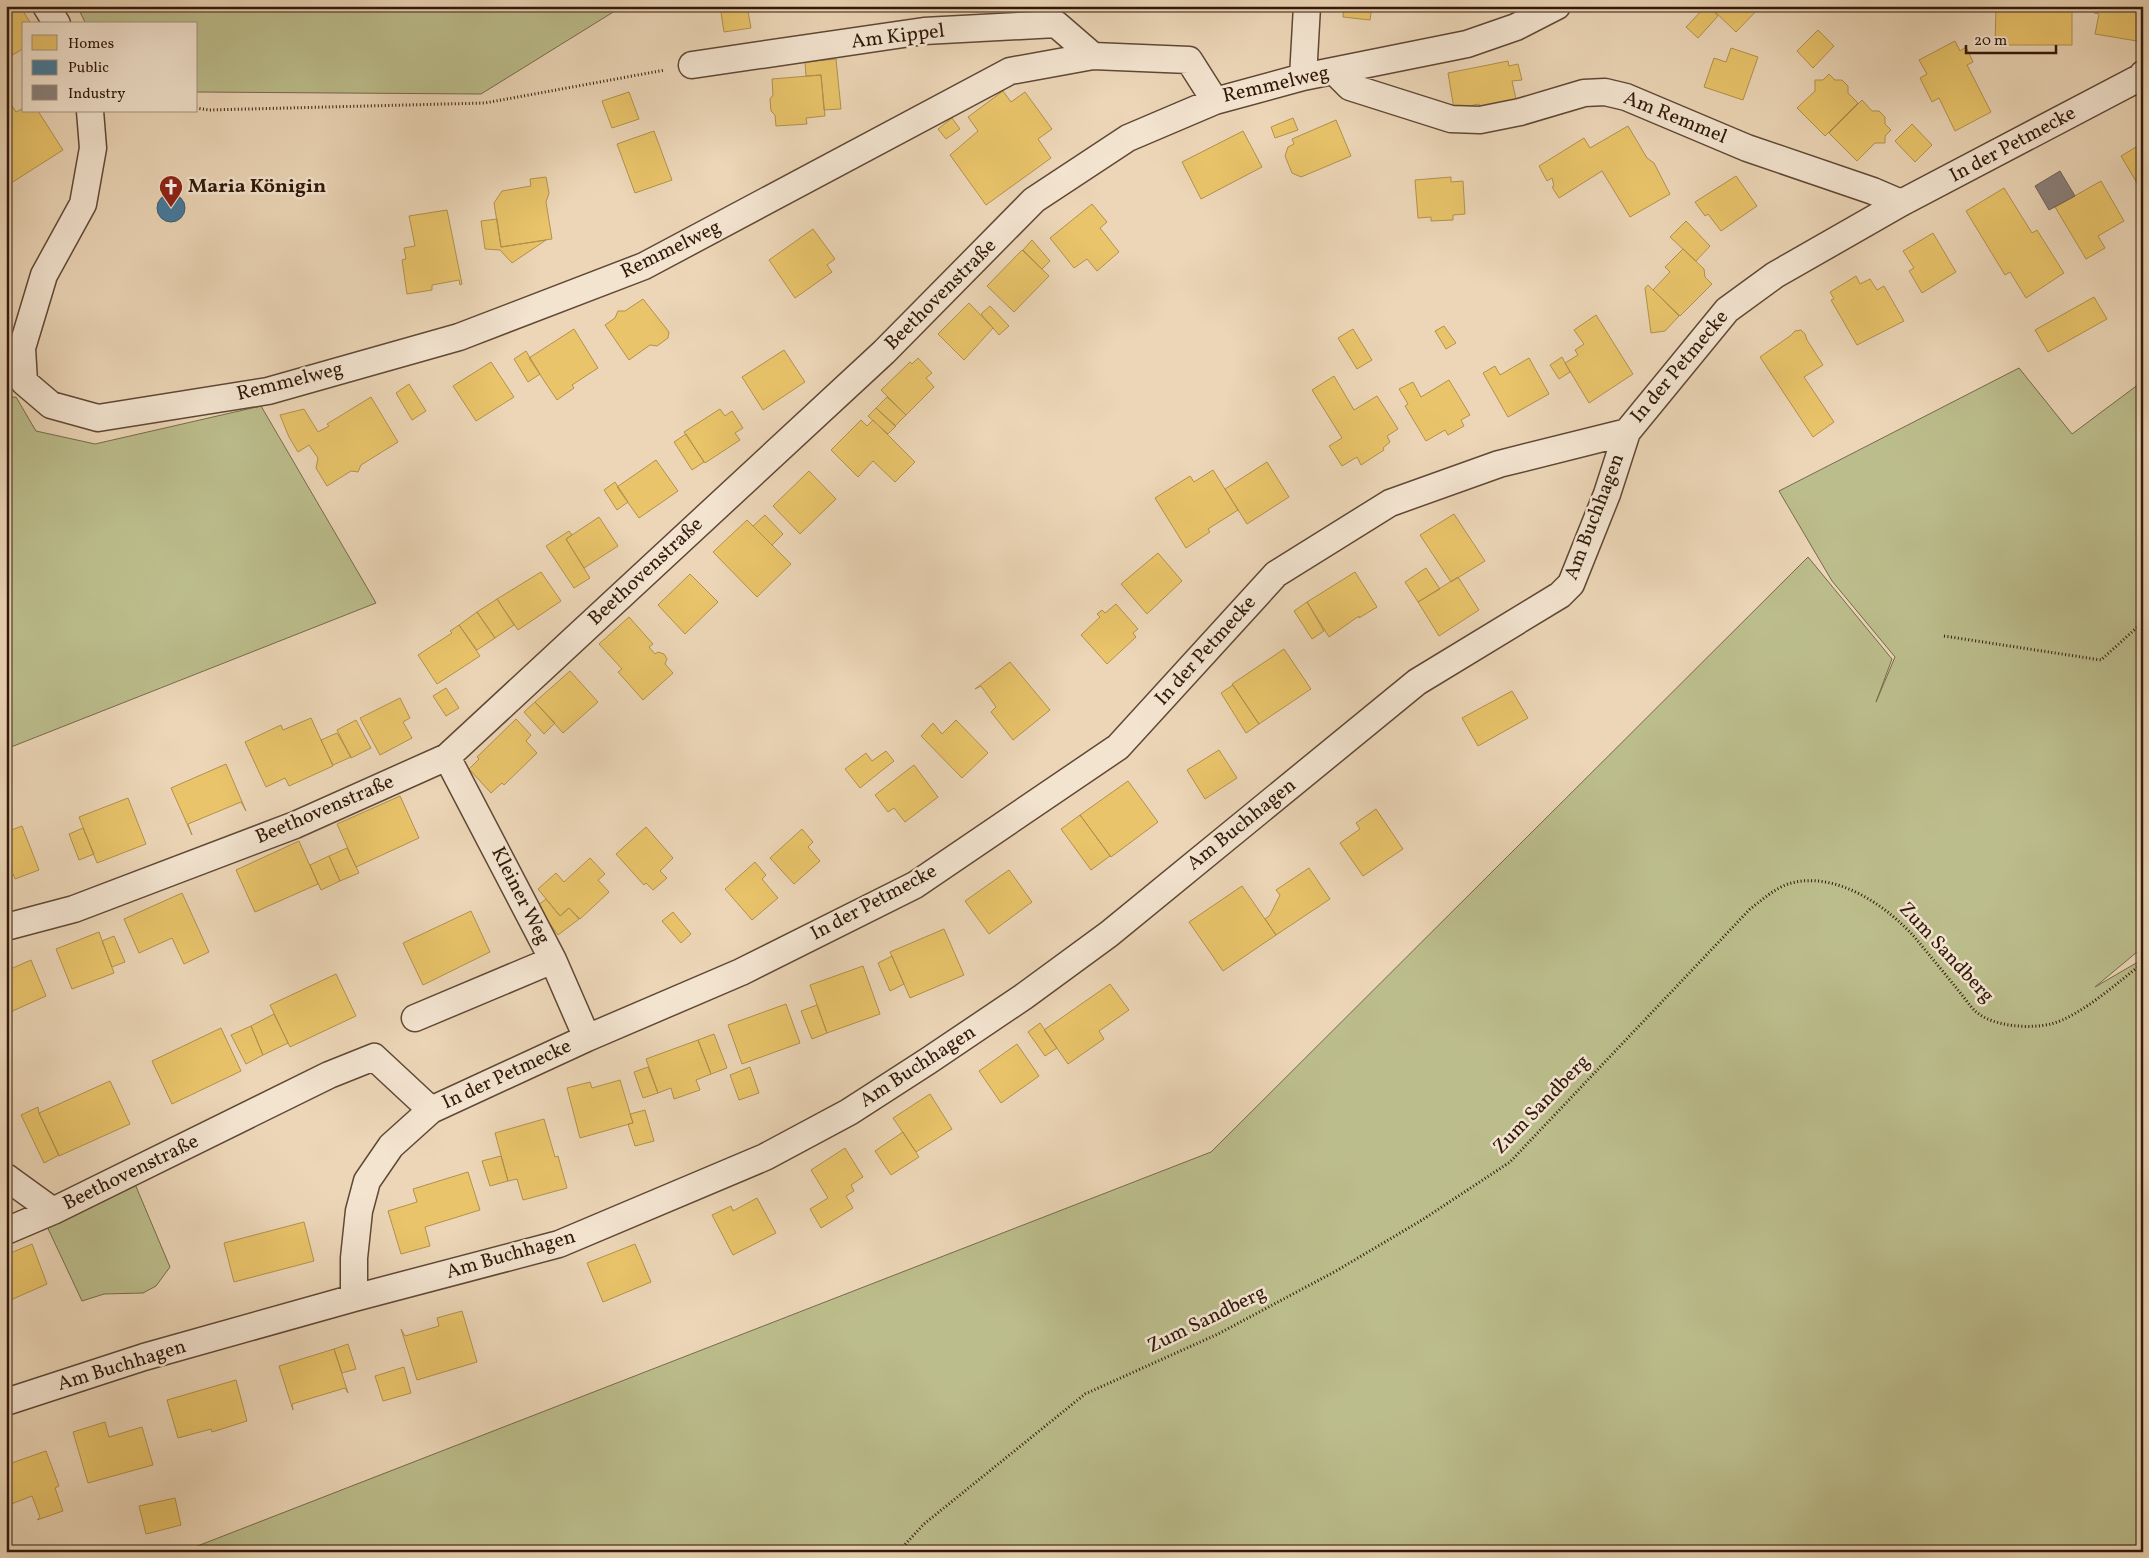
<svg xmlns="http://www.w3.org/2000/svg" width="2149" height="1558" font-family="Vollkorn,serif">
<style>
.green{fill:#bcbd8c;stroke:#766b4b}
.homes{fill:#e9c46a;stroke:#b2914d}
.public{fill:#457b9d;stroke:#3f5e71}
.industry{fill:#8a817c;stroke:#6f625a}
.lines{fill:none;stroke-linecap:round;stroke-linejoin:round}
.street-casing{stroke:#604835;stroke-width:29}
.path{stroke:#31190a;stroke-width:3;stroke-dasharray:1 2.5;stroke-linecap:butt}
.street{stroke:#f3e4d0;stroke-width:26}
.labels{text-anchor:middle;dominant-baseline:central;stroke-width:5;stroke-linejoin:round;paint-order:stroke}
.street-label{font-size:20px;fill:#31190a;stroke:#f3e4d0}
.poi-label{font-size:20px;font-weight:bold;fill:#31190a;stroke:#f3e4d0;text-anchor:start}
</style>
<rect width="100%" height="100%" fill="#ecd6b7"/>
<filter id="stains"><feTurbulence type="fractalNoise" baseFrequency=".004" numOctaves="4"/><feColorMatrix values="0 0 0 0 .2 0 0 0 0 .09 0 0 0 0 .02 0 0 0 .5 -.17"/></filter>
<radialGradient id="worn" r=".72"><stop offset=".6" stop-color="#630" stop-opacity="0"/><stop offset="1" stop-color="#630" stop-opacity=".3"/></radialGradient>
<!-- green -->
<path class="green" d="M77,6H623L481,94L196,92V24H86Z
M2019,368L2072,434L2143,381V947L2095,987L2143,959V1552H182L1211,1152L1808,557L1892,659L1876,702L1895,657L1832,581L1779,491Z
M16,397L36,431L95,444L261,406L376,603L6,749V398Z
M132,1177L170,1267L156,1286L143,1293L104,1294L82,1301L44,1220Z"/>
<!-- homes -->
<path class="homes" d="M6,6H20L31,24H24V48L6,59Z
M720,6H747L751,28L724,32Z
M1344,6H1372L1370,20L1343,17Z
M1706,6H1709L1718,16L1698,38L1686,27Z
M1709,6H1761L1736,32Z
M1996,6H2072V45H1995Z
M2095,6H2141L2137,41L2095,34L2099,14L2094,13Z
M1818,30L1834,46L1813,68L1797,51Z
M1955,41L1960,51L1966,47L1973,62L1967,65L1991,112L1955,131L1939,98L1932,102L1920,78L1927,74L1919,60Z
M1731,48L1758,57L1743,100L1704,87L1714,58L1726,62Z
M836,59L841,109L824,110L821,75L806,76L805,62Z
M1508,61L1509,66L1518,64L1522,80L1512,81L1516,99L1480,107L1479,104L1454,109L1448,73Z
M1829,74L1835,80H1842L1848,86V93L1858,103L1825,136L1797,108L1815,91V80H1823Z
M821,75L825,116L806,118L807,124L776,126L775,115L771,111L770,99L773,95L772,79Z
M1003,91L1011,102L1025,92L1052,129L1038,139L1051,158L986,205L950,155L978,131L968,117Z
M629,92L639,119L612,128L602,101Z
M6,96L16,112L24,108V111H38L63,150L8,185L6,149L10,146L6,141Z
M1862,100L1872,111H1879L1885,117V124L1891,130L1885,136V143H1875L1857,161L1829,133Z
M952,118L960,129L946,139L938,129Z
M1293,118L1298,130L1275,138L1271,127Z
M1336,120L1351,156L1301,177L1292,173L1285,156L1288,147L1294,144L1292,139Z
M1912,124L1932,145L1915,162L1895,141Z
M1628,126L1647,158L1654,163L1670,194L1630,217L1602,171L1559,198L1552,187L1554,186L1552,178L1547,181L1539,166L1584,138L1590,148Z
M654,131L672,180L635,193L617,144Z
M1243,131L1262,167L1201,199L1182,162Z
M2143,143V193L2121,156Z
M1736,176L1757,206L1721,231L1708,214L1705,216L1695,202Z
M546,177L549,193L546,202L552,239L501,247L494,203L502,191L531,186L530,179Z
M1451,177V182L1463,181L1465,214L1453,215V220L1431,221V217L1418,218L1415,180Z
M2101,181L2124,221L2098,236L2105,248L2086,259L2055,207Z
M2004,188L2032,233L2037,230L2064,273L2026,298L2010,272L2005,275L1966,211Z
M1092,204L1107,222L1100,228L1119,252L1097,271L1087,259L1074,268L1050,238Z
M447,210L462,284L460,285L459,280L432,285V290L407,294L402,260L406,259L404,248L415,246L409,216Z
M497,219L501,247L546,240L512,263L500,250L485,249L481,221Z
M1686,221L1710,246L1696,261L1670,237Z
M813,229L835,259L827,265L832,272L795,298L769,260Z
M1933,233L1956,272L1922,293L1909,271L1914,268L1903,251Z
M1032,240L1050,261L1042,269L1023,250Z
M1683,249L1704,269L1705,277L1712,284L1680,316L1653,290L1670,272L1665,267Z
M1022,250L1049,276L1014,312L987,286Z
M1856,276L1860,284L1870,279L1877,290L1884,286L1904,321L1857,345L1831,300L1834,299L1830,292Z
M1648,285L1679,316L1665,331L1651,333L1645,288Z
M2094,297L2107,319L2048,352L2035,330Z
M643,299L669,332L668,338L657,346L650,345L629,360L605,325L615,318L618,311H625Z
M969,303L993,328L964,360L938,334Z
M990,306L1009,326L999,335L981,314Z
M1596,315L1633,374L1589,403L1565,363L1578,355L1575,350L1584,344L1574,330Z
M1444,326L1456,343L1446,349L1435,331Z
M574,329L598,368L572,385L574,388L557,400L529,358Z
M1353,329L1372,360L1357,369L1338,338Z
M1801,330L1805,334L1807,340L1823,365L1804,377L1834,422L1813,437L1760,357L1790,336L1795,331Z
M784,350L805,382L763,410L742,377Z
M526,351L540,374L528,382L514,359Z
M1562,357L1570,372L1559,379L1550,365Z
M918,358L932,373L926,378L934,387L906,415L881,390L910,362L912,364Z
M1529,358L1549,394L1508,417L1483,373L1495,366L1500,375Z
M491,362L514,397L476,421L453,386Z
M1334,376L1354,410L1377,396L1398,429L1387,436L1390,442L1383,448L1384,450L1361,465L1357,457L1342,466L1329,446L1342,438L1312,390Z
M1449,380L1470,415L1461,420L1464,426L1448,435L1445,430L1426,441L1405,406L1408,404L1399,389L1413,382L1421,397Z
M409,384L426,411L412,420L396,393Z
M371,397L398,442L361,465L358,472L351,471L327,486L316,468L318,458L309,445L298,452L289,437L280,415L304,409L318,432L329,426L327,424Z
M887,397L906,415L895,426L876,408Z
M876,408L896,426L888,434L868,416Z
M720,409L725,416L732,411L743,428L735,433L740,440L705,463L684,432Z
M861,420L867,426L873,420L915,462L895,482L873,461L858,477L831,450Z
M686,434L704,462L692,470L674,442Z
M656,460L678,491L639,518L617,487Z
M1267,462L1289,497L1247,524L1225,489Z
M1213,470L1238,510L1208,529L1210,532L1186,548L1155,498L1190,476L1194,482Z
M809,471L836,499L800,534L773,506Z
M615,482L628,502L617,510L604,490Z
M1454,514L1485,561L1451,582L1420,535Z
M765,515L783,534L772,545L753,526Z
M599,517L618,546L584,568L566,539Z
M747,520L791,564L757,597L713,552Z
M569,531L572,535L566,539L590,578L574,588L546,546Z
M1158,553L1182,581L1147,614L1121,584Z
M1426,568L1440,589L1418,602L1405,582Z
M541,572L561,601L518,630L497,599Z
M1355,572L1377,607L1359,618V616L1329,637L1307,602Z
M690,574L718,602L685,634L658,605Z
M1458,577L1479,610L1439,636L1418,602Z
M497,599L514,625L495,638L477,612Z
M1307,602L1324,631L1312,639L1294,611Z
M1116,604L1138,629L1133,633L1136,637L1107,664L1081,635L1100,617L1097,614L1102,610L1105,613Z
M477,612L495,638L477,650L459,625Z
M629,617L653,644L649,647L655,654L658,652L664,654L667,659L665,664L673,673L643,700L618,672L622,669L599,644Z
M459,625L480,656L437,684L418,655L452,633L450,631Z
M1284,649L1311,689L1259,724L1232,684Z
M1010,662L1050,710L1013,740L991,712L996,707L981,686L975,689Z
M570,671L598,702L563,733L535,702Z
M1233,685L1259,724L1246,733L1221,693Z
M446,688L459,708L446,716L433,696Z
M1512,691L1528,718L1478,746L1462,718Z
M400,698L410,718L403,722L412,738L380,755L360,718Z
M535,702L555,723L544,734L524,712Z
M311,718L333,766L289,786L285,778L266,787L245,742L281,725L283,730Z
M516,719L531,735L526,741L537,753L504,785L502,783L491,793L469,769L479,759L477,757Z
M356,720L371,748L351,758L337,730Z
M956,720L988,753L962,778L921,736L933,723L942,734Z
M337,733L351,757L333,765L321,740Z
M1219,750L1237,778L1205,799L1187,770Z
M886,751L894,761L860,788L845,769L866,753L872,761Z
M226,764L246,811L241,802L188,824L192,835L171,788Z
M914,765L938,797L905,822L894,808L888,812L875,795Z
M1128,781L1158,822L1111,857L1080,815Z
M400,796L419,838L356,867L337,824Z
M128,798L146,844L97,863L79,817Z
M1376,809L1403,849L1363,876L1340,843L1360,829L1356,823Z
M1080,815L1110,856L1091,870L1061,829Z
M22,826L39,870L15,879L13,874L6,876V832Z
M646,827L673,858L660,871L667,878L653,890L646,883L644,885L616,854Z
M83,828L94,854L79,860L69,834Z
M802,829L813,842L808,847L820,861L794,884L770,858Z
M299,841L318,884L255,912L236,870Z
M347,848L359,873L340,881L329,856Z
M329,856L340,881L321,890L310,865Z
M590,858L605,874L598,880L609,892L580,919L569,908L560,916L538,889L556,873L564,882Z
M755,862L766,875L762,879L778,898L752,920L725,889Z
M1309,868L1330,899L1276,935L1265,919L1270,915L1280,895L1276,890Z
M1009,870L1032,902L989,934L965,901Z
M1242,886L1276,935L1223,971L1189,922Z
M182,893L209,952L184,964L172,938L139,953L124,919Z
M546,899L560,916L569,908L579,919L558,935L537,906Z
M471,911L490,952L423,985L403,943Z
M673,912L691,934L681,943L662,921Z
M944,929L964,975L910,998L890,952Z
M99,932L114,973L72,989L56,949Z
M114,936L125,962L112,967L102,941Z
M892,956L904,984L890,991L878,963Z
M31,960L46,996L6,1014V971Z
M863,966L880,1014L827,1033L810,985Z
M336,974L356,1016L290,1047L270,1005Z
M1110,984L1129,1010L1099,1031L1104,1039L1068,1064L1044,1030Z
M786,1004L800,1043L742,1064L728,1025Z
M817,1005L827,1033L812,1039L801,1011Z
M274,1014L288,1043L263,1055L251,1026Z
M1040,1023L1057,1048L1045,1056L1028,1032Z
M251,1026L263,1055L246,1064L231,1035Z
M221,1028L241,1071L172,1104L152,1061Z
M714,1034L727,1068L711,1074L698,1040Z
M698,1040L711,1074L696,1080L700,1090L674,1099L671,1088L658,1093L646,1059Z
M1017,1044L1039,1076L1001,1103L979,1071Z
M648,1067L658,1093L643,1098L634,1072Z
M750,1067L759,1093L739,1100L730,1075Z
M620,1080L633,1123L580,1138L567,1088L590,1082L592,1088Z
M110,1081L130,1124L59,1156L39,1113Z
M930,1094L952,1129L916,1152L893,1118Z
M38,1107L39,1113L59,1155L44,1163L21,1115Z
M645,1110L654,1141L635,1146L628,1124L633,1123L630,1114Z
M544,1119L555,1157L558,1156L567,1188L523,1200L517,1179L508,1181L495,1133Z
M903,1132L919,1157L891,1175L875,1151Z
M845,1148L863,1177L851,1185L854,1191L846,1196L853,1208L821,1228L810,1209L828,1198L811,1170Z
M501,1156L508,1181L490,1186L482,1161Z
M468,1172L480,1210L425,1227L430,1246L401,1254L388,1211L417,1202L413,1189Z
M757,1198L776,1233L733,1255L712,1215L731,1206L733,1211Z
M304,1222L314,1261L234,1282L224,1243Z
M32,1244L47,1284L6,1302V1255Z
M635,1244L651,1282L603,1302L587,1263Z
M462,1311L477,1362L417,1380L401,1329L405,1336L439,1326L437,1318Z
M348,1344L356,1369L342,1373L334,1349Z
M334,1349L348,1393L345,1388L292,1404L293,1410L279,1366Z
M404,1367L411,1393L383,1401L375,1376Z
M236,1380L247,1421L212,1432L211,1429L178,1438L167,1400Z
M105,1422L109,1437L142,1427L153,1465L88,1483L73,1432Z
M46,1451L59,1486L55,1488L63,1511L37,1520L40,1517L32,1496L6,1506V1465Z
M175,1498L181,1525L146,1534L139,1506Z"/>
<!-- public -->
<path class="public" d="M157 208a14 14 0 1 1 28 0a14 14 0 1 1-28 0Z"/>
<!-- industry -->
<path class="industry" d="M2060,171L2075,196L2049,210L2035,186Z"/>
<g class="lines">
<!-- street casing -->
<g class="street-casing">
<path id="street" d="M46,6L57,24
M692,65L924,31L1056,24L1093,56
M1334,71L1350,87L1451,119L1480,120L1520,112L1584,93L1605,92L1626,97L1747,148L1873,191L1901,203
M1303,77L1307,6
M90,111L93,148L83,204L44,275L22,348L24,382L51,405L98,418L268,391L459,337L644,266L1010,71L1093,56L1189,60L1215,101
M447,757L553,960L587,1038
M6,927L74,909L295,825L447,757L884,352L1034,200L1128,138L1215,101L1303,77L1467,44L1516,27L1557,6
M415,1018L553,960
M6,1177L53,1211
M6,1231L53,1211L329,1075L374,1057L431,1110
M354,1298V1258L359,1211L367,1181L391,1146L431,1110L587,1038L741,972L915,885L1118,747L1276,574L1390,503L1499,464L1627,432L1727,310L1775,275L1901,203L2141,77L2143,74
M6,1402L144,1357L354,1298L559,1244L765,1157L849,1112L928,1061L1023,997L1109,934L1417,682L1560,595L1571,584L1607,494L1627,432"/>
</g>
<!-- path -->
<path class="path" d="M196,108L209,110L485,103L665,70
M1944,636L2101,660L2143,622
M898,1552L924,1524L1085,1394L1218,1334L1336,1271L1422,1220L1510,1162L1750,909C1762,900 1774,889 1788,884C1835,869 1889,907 1917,940C1931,957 1945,974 1958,990C1964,997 1969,1005 1975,1011C1993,1027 2029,1029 2051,1024C2081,1016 2118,982 2143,963"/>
<!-- street -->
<use href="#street" class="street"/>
</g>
<!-- icons -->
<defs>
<g id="church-pin" transform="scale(1.25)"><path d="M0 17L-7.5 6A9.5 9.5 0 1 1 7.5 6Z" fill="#8f2418" stroke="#f3e4d0"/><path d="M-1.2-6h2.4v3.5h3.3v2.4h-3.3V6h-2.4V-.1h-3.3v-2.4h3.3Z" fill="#fff"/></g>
</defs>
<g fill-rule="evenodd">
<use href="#church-pin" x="171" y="187"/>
</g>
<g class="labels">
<!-- street labels -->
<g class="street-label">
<text transform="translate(898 37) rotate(-7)">Am Kippel</text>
<text transform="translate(1276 85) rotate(-13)">Remmelweg</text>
<text transform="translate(1675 118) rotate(22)">Am Remmel</text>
<text transform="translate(2013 145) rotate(-28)">In der Petmecke</text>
<text transform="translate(671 250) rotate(-26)">Remmelweg</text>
<text transform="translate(941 295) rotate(-45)">Beethovenstraße</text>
<text transform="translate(1680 367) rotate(-50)">In der Petmecke</text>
<text transform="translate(290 382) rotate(-14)">Remmelweg</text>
<text transform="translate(1595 517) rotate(-69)">Am Buchhagen</text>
<text transform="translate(646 572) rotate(-43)">Beethovenstraße</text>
<text transform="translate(1206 651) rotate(-48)">In der Petmecke</text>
<text transform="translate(325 810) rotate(-23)">Beethovenstraße</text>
<text transform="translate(1242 825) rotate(-39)">Am Buchhagen</text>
<text transform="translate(520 896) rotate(63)">Kleiner Weg</text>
<text transform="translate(874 903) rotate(-28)">In der Petmecke</text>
<text transform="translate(1946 953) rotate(47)">Zum Sandberg</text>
<text transform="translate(918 1067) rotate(-33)">Am Buchhagen</text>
<text transform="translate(507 1075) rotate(-25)">In der Petmecke</text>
<text transform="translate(1542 1105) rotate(-46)">Zum Sandberg</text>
<text transform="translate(131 1173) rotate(-26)">Beethovenstraße</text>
<text transform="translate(511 1255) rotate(-16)">Am Buchhagen</text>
<text transform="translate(1207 1320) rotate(-26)">Zum Sandberg</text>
<text transform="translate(122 1366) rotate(-17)">Am Buchhagen</text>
</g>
<!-- poi labels -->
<g class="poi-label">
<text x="188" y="187">Maria Königin</text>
</g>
</g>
<!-- margin -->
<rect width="2149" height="1558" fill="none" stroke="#ecd6b7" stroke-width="25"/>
<rect x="8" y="8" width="2134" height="1543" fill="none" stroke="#31190a" stroke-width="2.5"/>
<rect x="12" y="12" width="2124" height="1533" fill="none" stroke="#31190a"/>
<!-- legend -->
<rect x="22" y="22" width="175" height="90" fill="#f3e4d0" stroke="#a59381"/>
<rect x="32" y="35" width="25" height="15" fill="#e9c46a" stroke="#a59381"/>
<text x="68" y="48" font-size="15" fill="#31190a">Homes</text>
<rect x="32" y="60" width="25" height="15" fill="#457b9d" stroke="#a59381"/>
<text x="68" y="72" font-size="15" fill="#31190a">Public</text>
<rect x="32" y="85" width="25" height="15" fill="#8a817c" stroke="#a59381"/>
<text x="68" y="98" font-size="15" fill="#31190a">Industry</text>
<!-- scale -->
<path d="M1966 45v8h90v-8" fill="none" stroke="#31190a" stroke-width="2.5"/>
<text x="1974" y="45" font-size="15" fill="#31190a" stroke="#f3e4d0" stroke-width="4" paint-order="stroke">20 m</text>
<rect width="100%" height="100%" filter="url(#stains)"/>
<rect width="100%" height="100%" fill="url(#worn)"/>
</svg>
